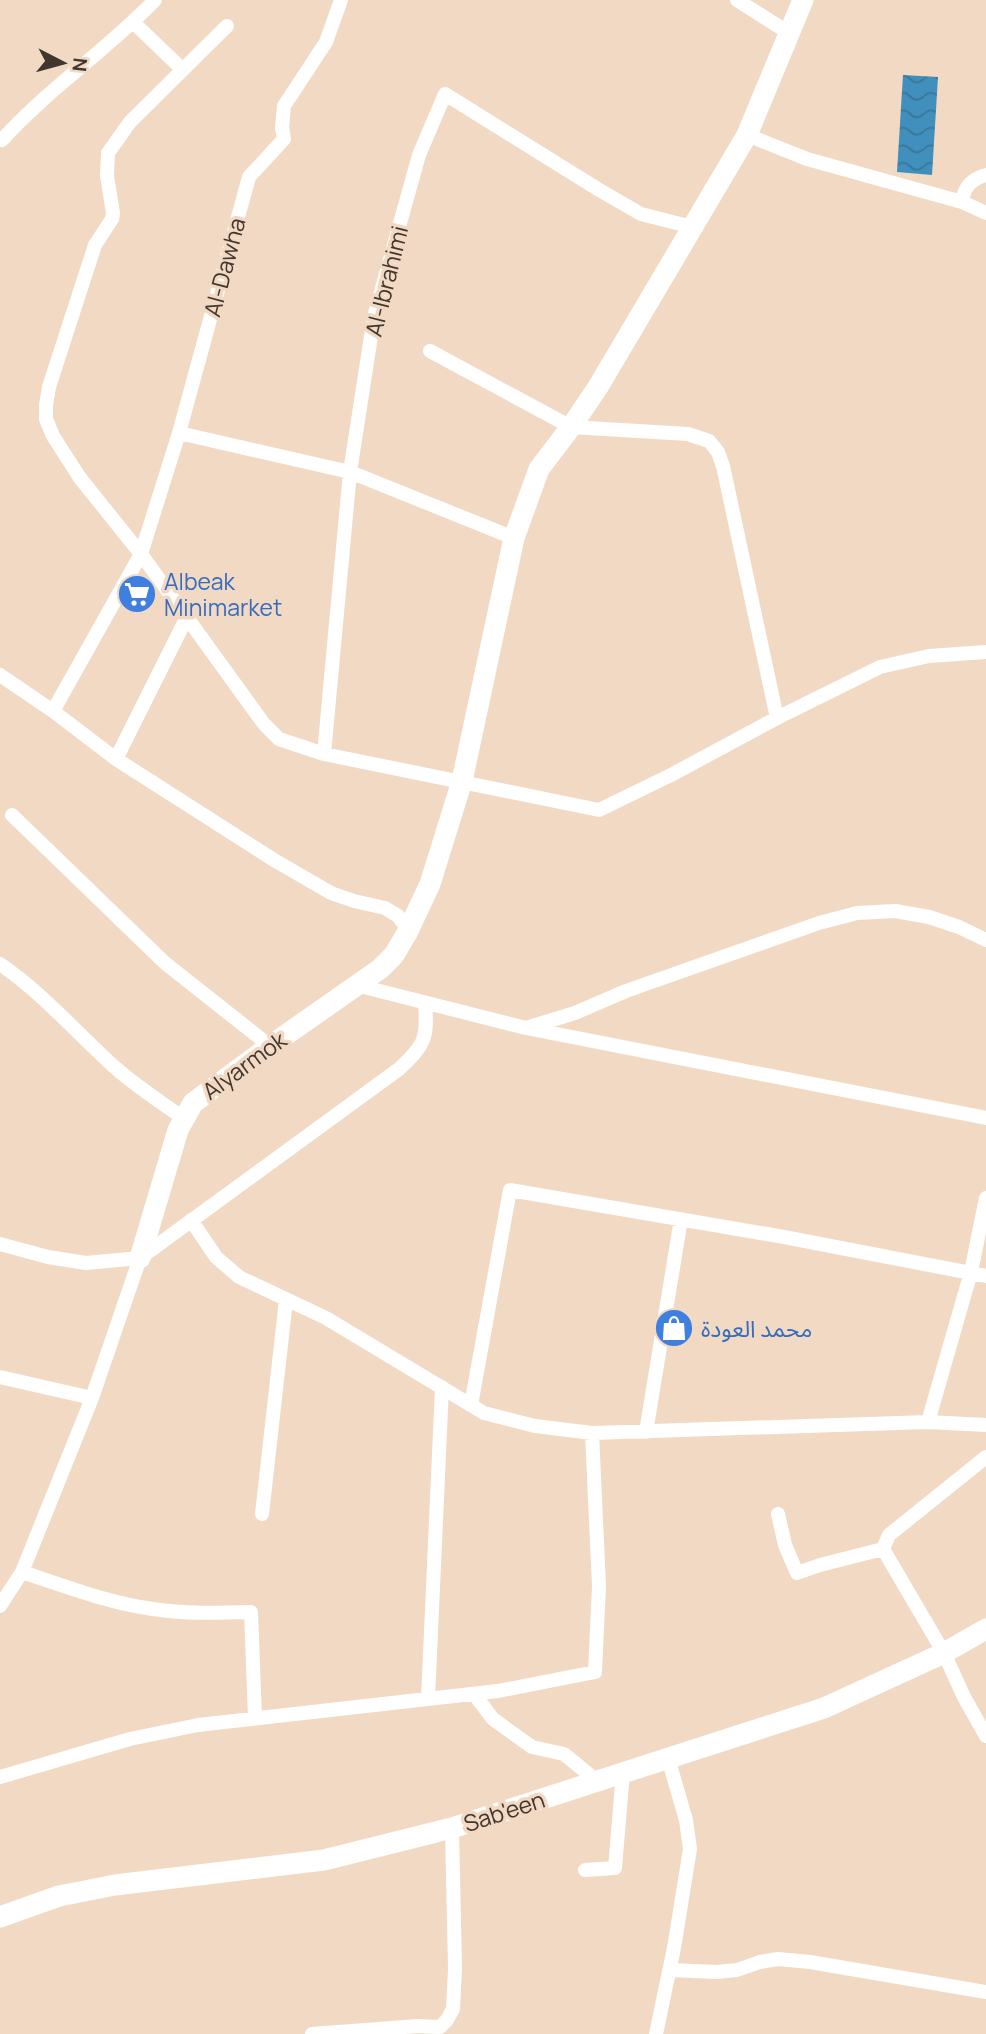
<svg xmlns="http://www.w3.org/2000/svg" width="986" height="2034" font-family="Manrope,'Noto Sans Arabic',sans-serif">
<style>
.water{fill:url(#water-waves)}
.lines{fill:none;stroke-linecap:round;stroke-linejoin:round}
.street{stroke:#fff;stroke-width:14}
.secondary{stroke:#fff;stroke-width:21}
.labels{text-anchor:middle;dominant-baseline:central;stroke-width:7;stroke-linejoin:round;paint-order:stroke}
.street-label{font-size:23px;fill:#41372e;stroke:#f2d9c3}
.shop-label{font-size:23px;fill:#366cbe;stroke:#f2d9c3;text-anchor:start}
</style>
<defs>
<pattern id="water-waves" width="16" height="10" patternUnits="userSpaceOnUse" patternTransform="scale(1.75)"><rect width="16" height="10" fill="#418fbc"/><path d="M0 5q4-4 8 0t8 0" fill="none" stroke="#387699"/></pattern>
</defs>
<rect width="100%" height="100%" fill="#f2d9c3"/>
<!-- water -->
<path class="water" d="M903,75L938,77L932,175L897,172Z"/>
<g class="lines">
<!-- street -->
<path class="street" d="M737,0L789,33
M133,22L183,70
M227,26L130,122L108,153L107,176L113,213L112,219L95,245L49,387L46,405V419L53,436L80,478L141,554L264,724L279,739L324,754L599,810L671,775L777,718L880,667L929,656L986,652
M747,135L807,159L962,202L986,213
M0,139L2,140C48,89 107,50 155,0
M962,202C964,187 971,179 986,175
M430,351L571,427L688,434L709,441L718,452L723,466L777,718
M179,433L350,472L514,538
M0,675L53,711L116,759L274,860L331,893L354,901L385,908L398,916L409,931
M53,711L141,554L179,433L249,177L284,139L282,128L284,106L326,42L341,0
M324,754L350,472L374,317L419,155L445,94L601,191L641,214L692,227
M116,759L186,619
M12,815L165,963L270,1046
M0,964C42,993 72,1028 109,1062C131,1083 158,1100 183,1118
M356,985L526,1028L986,1118
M529,1027L575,1013L626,991L819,923L857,913L895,911L929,917L959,927L986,940
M191,1220L216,1257L239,1277L326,1318L484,1413L535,1426L592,1433L928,1422L986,1425
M0,1244L48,1257L86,1263L140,1258
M0,1377L92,1398
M471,1405L510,1190L784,1237L986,1276
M928,1422L971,1272L986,1198
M646,1432L681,1219
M986,1457L889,1535L883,1549L944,1653L964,1697L986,1736
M262,1514L286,1300
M778,1514L785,1545L797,1573L820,1565L883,1549
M22,1572C65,1586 108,1603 153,1609C186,1614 218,1613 251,1612L255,1718
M0,1606L22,1572L92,1398L140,1258L399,1069C425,1045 428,1038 425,1003
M474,1694L493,1719L532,1747L564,1754L597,1781
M428,1699L442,1387
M0,1777L130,1739L198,1725L498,1691L595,1672L599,1586L592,1433
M585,1870L615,1868L623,1772
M670,1970L717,1972L737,1970L760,1962L778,1959L810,1962L986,1992
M312,2034L418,2026L440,2027L447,2020L453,2009L455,1969L452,1828
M656,2034L674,1948L690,1849L686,1820L668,1758"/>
<!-- secondary -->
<path class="secondary" d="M140,1258L178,1130L193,1103L270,1046L380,969L394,955L407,933L430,884L462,781L514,538L539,469L571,427L598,387L747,135L803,0
M0,1917L59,1896L115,1885L324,1860L452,1828L824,1708L944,1653L986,1629"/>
</g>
<!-- icons -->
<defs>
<g id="supermarket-disc" transform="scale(2.0125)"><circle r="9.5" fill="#3f7fe0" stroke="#f2d9c3"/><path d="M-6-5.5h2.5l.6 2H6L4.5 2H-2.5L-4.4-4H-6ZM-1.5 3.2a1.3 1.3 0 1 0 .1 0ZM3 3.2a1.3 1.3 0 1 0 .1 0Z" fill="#fff"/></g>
<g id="shop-disc" transform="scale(2.0125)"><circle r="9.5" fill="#3f7fe0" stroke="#f2d9c3"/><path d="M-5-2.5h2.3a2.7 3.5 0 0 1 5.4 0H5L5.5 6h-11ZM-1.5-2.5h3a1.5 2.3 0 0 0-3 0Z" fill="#fff"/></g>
</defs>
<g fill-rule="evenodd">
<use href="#supermarket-disc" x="137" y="594"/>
<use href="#shop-disc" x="674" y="1328"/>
</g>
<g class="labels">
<!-- street labels -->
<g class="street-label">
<text transform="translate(224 267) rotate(-75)">Al-Dawha</text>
<text transform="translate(386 281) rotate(-76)">Al-Ibrahimi</text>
<text transform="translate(244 1065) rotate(-36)">Alyarmok</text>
<text transform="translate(504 1811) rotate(-18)">Sab'een</text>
</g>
<!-- shop labels -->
<g class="shop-label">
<text x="164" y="581">Albeak<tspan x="164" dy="26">Minimarket</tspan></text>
<text x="701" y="1328">محمد العودة</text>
</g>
</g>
<!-- north arrow -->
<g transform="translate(63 63) rotate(96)" stroke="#f2d9c3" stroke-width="5" paint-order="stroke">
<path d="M0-5L12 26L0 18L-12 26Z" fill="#41372e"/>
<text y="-10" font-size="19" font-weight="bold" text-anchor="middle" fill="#41372e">N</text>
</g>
</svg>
